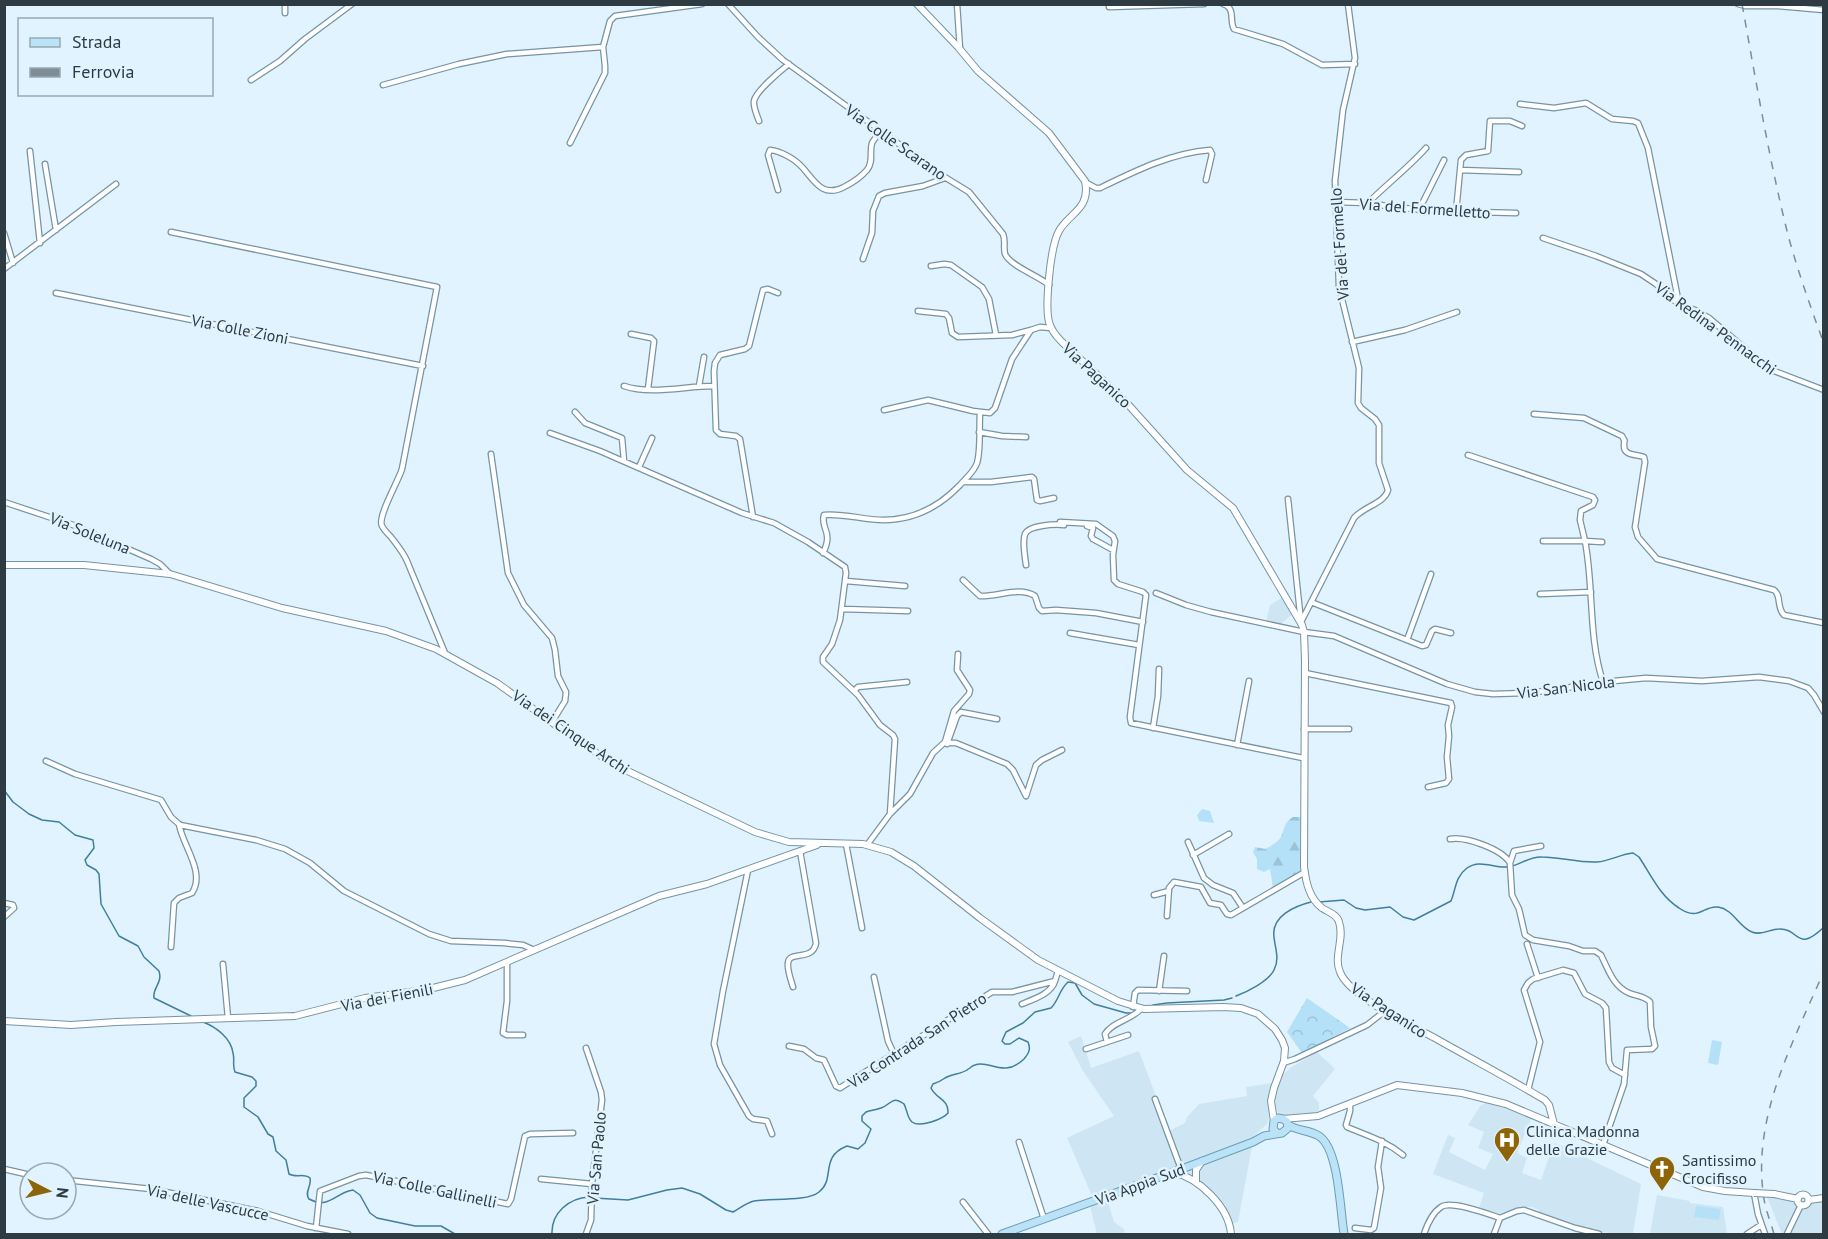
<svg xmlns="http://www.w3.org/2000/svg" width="1828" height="1239" font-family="'PT Sans',sans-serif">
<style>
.built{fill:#cee6f3}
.grass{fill:#b4e1f8}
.forest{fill:url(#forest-firs)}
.park{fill:url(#park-crowns)}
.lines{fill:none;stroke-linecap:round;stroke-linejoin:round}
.stream{stroke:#407f9d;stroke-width:1.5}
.street-casing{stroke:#7694a4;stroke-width:7}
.secondary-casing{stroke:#7694a4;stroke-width:8}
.primary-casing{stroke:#6c9cb4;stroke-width:9}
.street{stroke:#fff;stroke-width:4.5}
.secondary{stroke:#fff;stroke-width:6}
.primary{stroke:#bbe3f7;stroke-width:7}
.rail{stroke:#7e8d96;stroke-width:1.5;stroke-dasharray:8 8;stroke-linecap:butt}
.secondary-bridge-casing{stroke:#7694a4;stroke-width:8;stroke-linecap:butt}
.secondary-bridge{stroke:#fff;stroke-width:6}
.labels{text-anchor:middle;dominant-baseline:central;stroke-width:5;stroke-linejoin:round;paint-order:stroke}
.street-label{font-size:16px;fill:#2f3b42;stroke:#e0f3fe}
.poi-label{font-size:16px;fill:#2f3b42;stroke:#e0f3fe;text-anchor:start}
</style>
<defs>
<pattern id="forest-firs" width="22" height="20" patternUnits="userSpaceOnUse" patternTransform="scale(1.5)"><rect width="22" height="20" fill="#b4e1f8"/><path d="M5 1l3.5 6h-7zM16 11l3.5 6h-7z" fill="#9bc2d6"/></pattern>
<pattern id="park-crowns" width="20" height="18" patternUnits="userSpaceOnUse" patternTransform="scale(1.5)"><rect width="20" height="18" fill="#b4e1f8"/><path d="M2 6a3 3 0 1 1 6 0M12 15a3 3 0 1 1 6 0" fill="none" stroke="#9bc2d6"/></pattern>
</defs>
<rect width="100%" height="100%" fill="#e0f3fe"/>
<!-- built -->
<path class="built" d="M1283,597L1293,614L1279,625L1266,622L1270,605Z
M1081,1036L1091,1068L1139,1051L1169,1131L1185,1123L1187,1117L1199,1104L1247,1096L1246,1087L1272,1083L1268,1096L1269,1118L1267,1124L1254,1136L1238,1222L1226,1225L1218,1207L1205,1194L1184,1176L1174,1175L1107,1199L1114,1222L1124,1229L1125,1234H1097L1090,1206L1092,1196L1067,1138L1114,1116L1083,1071L1068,1042Z
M1317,1052L1335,1069L1313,1096L1319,1103V1110L1316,1113H1302L1288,1116L1279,1114L1275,1107L1276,1093L1283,1075L1290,1068Z
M1487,1103L1511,1110L1531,1119L1517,1153L1527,1158L1522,1173L1541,1180L1554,1143L1565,1147L1566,1145L1570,1147V1150L1641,1184L1633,1234H1617L1587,1230L1540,1213L1538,1209L1532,1207H1522L1498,1214L1479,1208L1484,1193L1433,1174L1448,1135L1455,1138L1449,1152L1485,1170L1493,1154L1478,1148L1484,1132L1468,1125L1481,1105Z
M1657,1195L1690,1201V1203L1723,1207L1727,1234H1650Z
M1767,1197L1823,1200V1234H1782Z"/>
<!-- grass -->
<path class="grass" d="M1202,809L1210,811L1214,823L1199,821L1197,815Z
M1712,1040L1722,1042L1718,1065L1708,1063Z
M1696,1206L1721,1209L1719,1220L1694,1217Z"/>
<!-- forest -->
<path class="forest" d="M1293,817H1301V861L1303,871L1273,887L1270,869L1264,872L1257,869V859L1253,852L1255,847L1265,849C1271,846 1278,842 1281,837C1285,828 1284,822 1293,817Z"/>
<!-- park -->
<path class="park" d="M1307,998L1350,1028L1302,1053L1287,1032Z"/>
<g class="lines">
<!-- stream -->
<path class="stream" d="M4,790L13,802L29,814L42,820L59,822L75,835L93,840L94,848L85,860L87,865L96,870L99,874L101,904L119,936L138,946L144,957L159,971C163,983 152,988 154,998L191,1016
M1319,902L1344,900L1356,908L1365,910L1390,907L1403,917L1414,920L1451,901C1456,889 1455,877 1467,868C1480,859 1493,868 1507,867C1519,866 1529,856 1542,857C1561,857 1578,863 1597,862C1610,861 1621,854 1633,853L1639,857C1651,875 1660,896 1679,908C1699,922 1703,905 1718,907C1733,909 1739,927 1752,932C1761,936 1770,929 1779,929C1800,928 1796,954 1824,927
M1236,996C1247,992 1269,981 1274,970C1280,959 1275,948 1274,937C1271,916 1295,906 1311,902
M1153,1005L1167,1003L1224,1000L1232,998
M203,1022C216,1027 231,1038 233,1053C235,1060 232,1065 235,1072L252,1077L256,1081V1086L244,1098V1107L258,1117L268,1134L273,1137L276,1151L286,1160L289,1174C296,1178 304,1173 310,1178C312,1186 304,1192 309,1199C329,1210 336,1192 353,1190L360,1195L370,1213L377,1218L415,1226H441L455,1234
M594,1198L628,1200L667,1190L682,1188L700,1194L726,1210L733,1212C740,1208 746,1203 754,1201C771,1198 807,1202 819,1192C836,1179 819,1157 847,1146L858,1149L865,1143L871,1129L862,1121V1116L866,1112C871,1110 876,1110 881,1108C892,1104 892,1095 904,1104C907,1109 907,1118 912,1122C920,1128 943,1119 948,1113C949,1099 936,1099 931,1088L933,1084C939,1082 941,1081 945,1078C952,1074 961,1074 967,1070C969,1069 973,1065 975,1065C989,1059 1003,1079 1024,1059C1029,1053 1031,1049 1028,1042L1019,1038L1010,1044H1005L1002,1041L1006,1032L1023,1023L1035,1012L1051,1008C1059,1000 1059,990 1068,982L1075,983L1082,995L1094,1004L1126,1013H1131
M552,1234C551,1213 569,1198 589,1197"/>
<!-- street casing -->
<g class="street-casing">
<path id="street" d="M285,4V13
M728,4L758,37L783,60L943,176L969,192L1003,234C1006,241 1003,247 1005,254C1010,266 1039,276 1049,285
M957,4L960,49
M1223,4C1236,8 1229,20 1234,29L1283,44L1322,65L1355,64
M1738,4L1745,6H1777
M1775,4L1777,6L1824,10
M1109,7L1204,4
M251,80L280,61L305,39L352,4
M383,85L459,64L507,54L603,47L610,21L615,16L702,4
M1520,104L1554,108L1586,103L1612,119L1633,121L1638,123L1648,148L1679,304
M759,121C757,115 753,107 754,101C756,91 780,71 789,64
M570,143L605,73V66L603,47
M30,151L40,243
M45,164L56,230
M1460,170L1519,172
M1085,182L1096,188H1100C1135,171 1171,153 1210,150L1212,154L1206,180
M778,190L768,155L770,150C781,151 795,159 803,168C815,182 823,198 844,187C852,183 861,177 867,170C874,161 869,152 872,143C874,139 878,135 880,131
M1335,202L1368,203L1393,207L1434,211L1516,213
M1368,203C1387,184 1408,168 1426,148
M1419,210L1444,160
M1456,212L1461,160L1466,155L1488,151L1490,121H1510L1522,126
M171,232L437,287L402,469C398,482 377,517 382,526C384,530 388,534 391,537C397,545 403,552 407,561L445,653
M4,233L13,263
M1543,238L1596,256L1641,274L1656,284L1678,304L1695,310L1709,318L1769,369L1824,390
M863,259L872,233L873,211L879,196L885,193L923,186L945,178
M931,266L944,264L951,265L982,287L989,299L996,335
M4,269L116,184
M56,293L423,366
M918,311L946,314L949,318L952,333L958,337L1012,335L1031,330
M631,334L651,338L654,341L648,389
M1352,342L1405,330L1457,312
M624,386C650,395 686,386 713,386
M699,386L704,357
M884,410L928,400L973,411L990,413L995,408L1012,359L1031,330L1040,327L1051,328
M575,412L585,423L622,438L624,461
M1534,414L1584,418L1622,436C1626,444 1624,437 1624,446C1624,456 1636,454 1644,457L1645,462L1635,527L1638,537L1657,559L1774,590C1782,596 1776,607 1784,615L1824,623
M979,432L1002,436L1026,437
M550,433L600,451L742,513L774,523L808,542L845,567L846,573L840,620L832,644L823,657V662L858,695L880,725L893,735L895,739L890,814L867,845
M491,454L508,573L524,605L552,638L555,650L558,676L566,692L565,701L552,722
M1468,455L1593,497L1595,500L1593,505L1581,511L1580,520L1585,541L1602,542
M639,467L652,438
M963,482H991L1032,477L1034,479L1037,500L1040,501L1054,498
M1288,499L1301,622
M4,502L73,525L151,559L160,564L170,574
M753,517L740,439L736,436L720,434L716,430L714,371L715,363L720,355L745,349L749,346L763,290L768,289L778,293
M1060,522L1096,524L1113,536L1115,541L1113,555L1114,580L1118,584L1143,592L1146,595L1130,717L1131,723L1303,758
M1087,526L1093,528L1091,536L1093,539L1113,550
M1543,541H1585C1594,587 1588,637 1603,682
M823,553C834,531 820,529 824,515C843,513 864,520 883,520C914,520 940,506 960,485C966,478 974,472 977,463C981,450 979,427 980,413
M1026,565C1025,556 1022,542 1025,534C1029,525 1055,524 1064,525
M963,580L980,596C997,597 1020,586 1035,596L1039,608L1042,611L1056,610L1096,613L1143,622
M846,581L905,586
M1156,593L1186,605L1211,612L1304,632L1334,636L1447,684L1475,692L1493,694L1530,693L1614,681L1646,678L1702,681L1759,677L1789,681L1808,688L1814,695L1824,712
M1540,594L1591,592
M1311,602L1422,646L1426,645L1432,631L1435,629L1451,633
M842,609L908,611
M1301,622L1354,518C1363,507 1385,503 1388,490L1379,463V425L1375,419L1361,408L1358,403L1359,368L1339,287L1335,181L1343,110L1355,58L1348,4
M1070,633L1139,645
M1407,640L1431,574
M1305,673L1451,703L1452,707L1448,725L1449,736L1447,757L1449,779L1446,783L1428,787
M854,691L858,687L907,682
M1153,728L1158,696L1159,669
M1304,729H1349
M949,743H956L1007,764L1013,770L1026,796L1036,765L1042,760L1062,750
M947,744L957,716L961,712L997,719
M1237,745L1249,681
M46,761L75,774L161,800L171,817L180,825L256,840L285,849L310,863L344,891L429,934L451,941L504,943L523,945L534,950
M890,814L910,794L933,753L945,742L954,711L969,694L970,690L957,670L958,654
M1450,839C1465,836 1502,849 1510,863
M1188,842L1204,878L1213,885L1233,893L1243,908
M846,844L862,928
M1541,846L1514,851L1510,863L1512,895L1519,909L1525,935L1533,940L1569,946L1583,951H1595L1601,955C1608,969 1613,986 1629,993C1636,996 1645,996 1650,1002L1651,1027L1655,1046L1652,1049L1627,1050L1624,1084L1603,1145
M1193,855L1229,834
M748,870L723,991L714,1044L720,1065L749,1116L753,1119L767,1121L772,1134
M1154,895L1169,891
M4,903L13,905L14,908L4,917
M1167,916L1169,888L1174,882L1201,887L1210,903L1221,905L1227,914L1231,915L1305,872
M1527,944L1538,978
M171,947L174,903L179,898L192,893C206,872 182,845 179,824
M507,962V1001L503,1033L507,1035H523
M223,964L228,1018
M874,977L888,1041L894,1054
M793,987C791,980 787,970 788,963C789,950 813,962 816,943L800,851
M1159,991L1164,956
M1022,1004C1034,999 1051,994 1055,981
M1133,1007L1135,993L1138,990L1187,991
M1107,1042L1105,1034C1112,1022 1131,1020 1141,1009
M789,1046L804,1049L816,1058L824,1060L836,1086L840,1088L992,992H1012L1055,981L1058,971
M586,1048L601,1092L602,1100L592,1184L591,1220L586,1234
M1086,1049L1128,1035
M1283,1063L1295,1059L1367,1025L1385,1011
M1528,1090L1540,1042L1524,990L1528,983L1533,979L1563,970L1574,973L1585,994L1602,1003L1606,1008L1609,1062L1612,1068L1625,1075
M1155,1099L1181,1169
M1350,1104V1111L1346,1125L1347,1127C1368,1136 1384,1140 1403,1155
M1019,1142L1044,1219
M4,1169L30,1175
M541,1179L592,1184
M66,1180L151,1189L258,1211L307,1226L348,1234
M1754,1193L1758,1214L1765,1234
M963,1202L988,1234
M316,1228L320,1191L359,1176L366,1175L508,1204L511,1199L525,1136L530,1134L573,1133
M1355,1228L1371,1230L1374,1228L1381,1188L1378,1167L1382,1141
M1424,1234C1427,1225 1432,1213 1441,1207C1451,1200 1488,1214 1500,1218
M1494,1234L1500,1218L1517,1211L1524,1210L1575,1228L1599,1234
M1747,1234L1761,1225
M1787,1234L1801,1205"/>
</g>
<!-- secondary casing -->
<g class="secondary-casing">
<path id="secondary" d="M917,4L958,47L978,71L1049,133L1085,181C1091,209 1069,213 1059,231C1050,247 1045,306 1049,322C1051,330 1056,336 1062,342L1125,401L1187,470L1233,508L1302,625L1304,632L1305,661L1304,867C1306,882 1309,898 1322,908C1328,912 1337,914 1339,922C1345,939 1333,956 1340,972C1349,996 1410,1025 1433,1037C1470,1058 1508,1078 1545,1100L1549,1105L1554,1124
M4,565H84L170,574L282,608L386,631L436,649L497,683L571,736L613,764L755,832L789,842L863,844L891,852L914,866L980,918L1038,960L1118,1001L1144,1009L1223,1007L1241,1008L1258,1014L1275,1029L1282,1040L1285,1048L1284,1061L1274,1088L1271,1101L1274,1121
M4,1021L71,1025L116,1022L295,1016L365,998L425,990L465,980L659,896L707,884L817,845
M1283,1119L1318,1116L1397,1085L1462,1093L1506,1104L1703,1187L1725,1191L1754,1193
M1173,1172C1199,1178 1229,1207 1231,1234
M1196,1182V1170L1202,1161
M1774,1194L1798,1199
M1797.5 1200a5.5 5.5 0 1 1 11 0a5.5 5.5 0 1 1-11 0Z
M1809,1200L1824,1198"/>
</g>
<!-- primary casing -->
<g class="primary-casing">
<path id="primary" d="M1288,1125C1298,1131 1309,1130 1319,1136C1339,1149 1340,1210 1344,1234
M1002,1234L1187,1167L1253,1142L1264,1136L1282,1133L1288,1128L1287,1122L1283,1119L1278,1118L1274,1121L1273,1129L1277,1133"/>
</g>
<!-- street -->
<use href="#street" class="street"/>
<!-- secondary -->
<use href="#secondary" class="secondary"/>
<!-- primary -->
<use href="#primary" class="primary"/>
<!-- rail -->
<path class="rail" d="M1742,4C1756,81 1769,159 1788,235C1798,272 1811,308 1824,344
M1774,1234C1771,1223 1766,1211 1764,1199C1751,1118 1793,1043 1824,971"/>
<!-- secondary-bridge casing -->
<g class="secondary-bridge-casing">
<path id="secondary-bridge" d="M1754,1193L1774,1194"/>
</g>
<!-- secondary-bridge -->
<use href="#secondary-bridge" class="secondary-bridge"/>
</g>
<!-- icons -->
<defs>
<g id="hospital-pin" transform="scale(1.35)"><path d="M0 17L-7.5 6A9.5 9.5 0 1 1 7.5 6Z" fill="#8d6507" stroke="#e0f3fe"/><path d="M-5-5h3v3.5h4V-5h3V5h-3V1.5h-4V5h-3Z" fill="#fff"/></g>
<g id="church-pin" transform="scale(1.35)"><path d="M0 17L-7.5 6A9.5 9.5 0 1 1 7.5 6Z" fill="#8d6507" stroke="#e0f3fe"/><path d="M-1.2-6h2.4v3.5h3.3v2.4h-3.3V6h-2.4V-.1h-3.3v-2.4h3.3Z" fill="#fff"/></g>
</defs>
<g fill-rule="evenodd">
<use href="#hospital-pin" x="1507" y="1140"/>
<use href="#church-pin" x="1662" y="1169"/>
</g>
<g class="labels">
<!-- street labels -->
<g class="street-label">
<text transform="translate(896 142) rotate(35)">Via Colle Scarano</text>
<text transform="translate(1425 208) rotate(4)">Via del Formelletto</text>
<text transform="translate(1339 244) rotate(-94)">Via del Formello</text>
<text transform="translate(1716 328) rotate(36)">Via Redina Pennacchi</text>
<text transform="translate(240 329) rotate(11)">Via Colle Zioni</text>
<text transform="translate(1097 375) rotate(43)">Via Paganico</text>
<text transform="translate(90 533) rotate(22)">Via Soleluna</text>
<text transform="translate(1566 687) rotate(-7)">Via San Nicola</text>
<text transform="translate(571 732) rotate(34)">Via dei Cinque Archi</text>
<text transform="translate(387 997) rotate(-11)">Via dei Fienili</text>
<text transform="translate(1389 1010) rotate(33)">Via Paganico</text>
<text transform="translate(917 1040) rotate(-33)">Via Contrada San Pietro</text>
<text transform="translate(596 1158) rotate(-85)">Via San Paolo</text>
<text transform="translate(1140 1184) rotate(-20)">Via Appia Sud</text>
<text transform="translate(435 1189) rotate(12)">Via Colle Gallinelli</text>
<text transform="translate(208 1202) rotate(12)">Via delle Vascucce</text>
</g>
<!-- poi labels -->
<g class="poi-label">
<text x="1526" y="1131">Clinica Madonna<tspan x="1526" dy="18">delle Grazie</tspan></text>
<text x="1682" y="1160">Santissimo<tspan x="1682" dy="18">Crocifisso</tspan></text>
</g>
</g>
<!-- border -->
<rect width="1828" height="1239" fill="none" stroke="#2f3b42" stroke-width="12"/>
<!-- legend -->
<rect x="18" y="18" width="195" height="78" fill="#e0f3fe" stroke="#99a9b3" stroke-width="1.5"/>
<rect x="30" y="38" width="30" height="9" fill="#bbe3f7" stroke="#99a9b3" stroke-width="1.5"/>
<text x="72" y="48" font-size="18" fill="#2f3b42">Strada</text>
<rect x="30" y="68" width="30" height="9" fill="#7e8d96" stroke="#99a9b3" stroke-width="1.5"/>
<text x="72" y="78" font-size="18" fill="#2f3b42">Ferrovia</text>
<!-- north arrow -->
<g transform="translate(48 1191) rotate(97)"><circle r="28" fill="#e0f3fe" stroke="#99a9b3" stroke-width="1.5"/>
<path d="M0-4.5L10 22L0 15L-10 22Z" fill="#8d6507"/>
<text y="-9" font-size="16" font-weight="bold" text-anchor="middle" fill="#2f3b42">N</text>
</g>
</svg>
